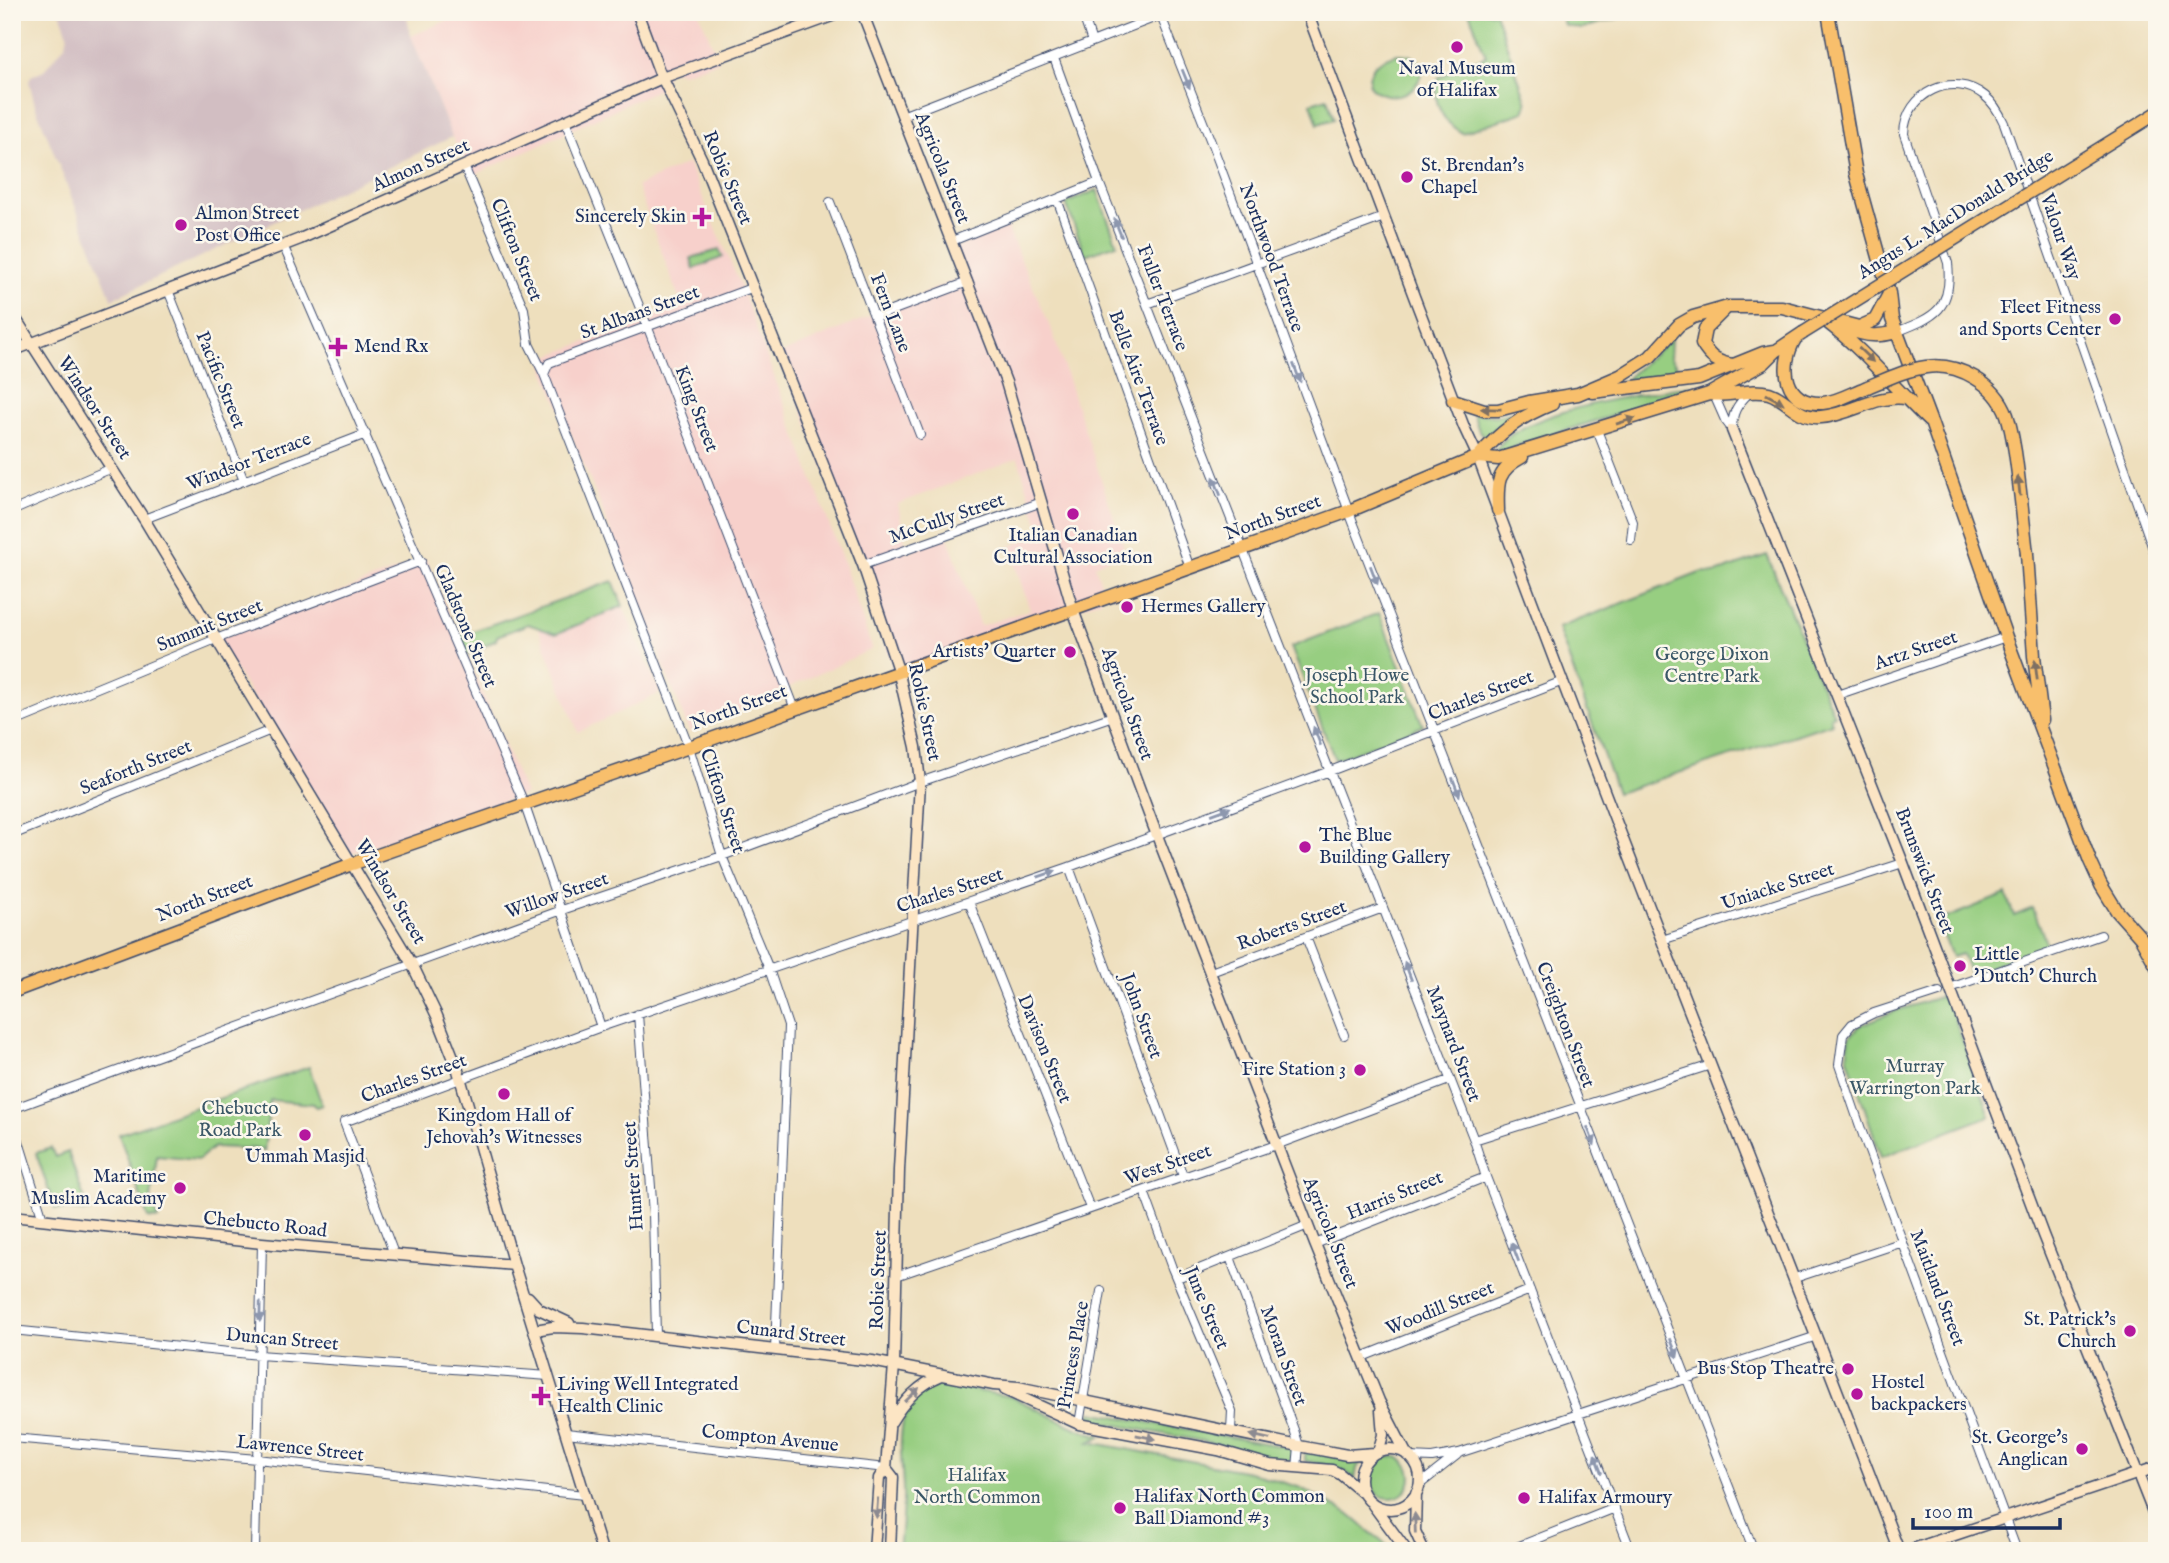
<svg xmlns="http://www.w3.org/2000/svg" width="2169" height="1563" font-family="'IM FELL English',serif">
<style>
.built{fill:#f7d0cb;fill-rule:evenodd}
.industrial{fill:#d2bec2}
.green{fill:#97ce81;stroke:#597e70;stroke-width:2}
.lines{fill:none;stroke-linecap:round;stroke-linejoin:round}
.street-casing{stroke:#3b496c;stroke-width:10}
.secondary-casing{stroke:#3b496c;stroke-width:13}
.primary-casing{stroke:#3b496c;stroke-width:15}
.street{stroke:#fff;stroke-width:8}
.secondary{stroke:#fce5c4;stroke-width:10}
.primary{stroke:#f8bf6c;stroke-width:12}
.primary-bridge-casing{stroke:#3b496c;stroke-width:15;stroke-linecap:butt}
.primary-bridge{stroke:#f8bf6c;stroke-width:12}
.oneway{fill:#8d97ae}
.oneway2{fill:#7e7064}
.oneway3{fill:#8c8a91}
.poi-dot{fill:#b5179e;stroke:#fbf7ec;stroke-width:2.5}
.labels{text-anchor:middle;dominant-baseline:central;stroke-width:5;stroke-linejoin:round;paint-order:stroke}
.poi-label{font-size:19px;fill:#1b2f5e;stroke:#fbf7ec;text-anchor:start}
.street-label{font-size:19px;fill:#1b2f5e;stroke:#fbf7ec}
.park-label{font-size:19px;fill:#3a5767;stroke:#fbf7ec}
</style>
<rect width="100%" height="100%" fill="#fbf7ec"/>
<filter id="ink" filterUnits="userSpaceOnUse"><feTurbulence type="fractalNoise" baseFrequency=".0143" numOctaves="2"/><feDisplacementMap in="SourceGraphic" scale="14" xChannelSelector="R" yChannelSelector="G"/><feConvolveMatrix kernelMatrix="1 2 1 2 8 2 1 2 1" color-interpolation-filters="sRGB"/></filter>
<filter id="wash" filterUnits="userSpaceOnUse"><feTurbulence type="fractalNoise" baseFrequency=".00686" numOctaves="4" result="noise"/><feDisplacementMap in="SourceGraphic" scale="28" xChannelSelector="R" yChannelSelector="G"/><feGaussianBlur stdDeviation="1.57" result="paint"/><feColorMatrix in="noise" values="0 0 0 0 0 0 0 0 0 0 0 0 0 0 0 0 0 1.4 0 .05"/><feComposite in="paint" operator="in"/></filter>
<g filter="url(#wash)">
<rect width="100%" height="100%" fill="#eedfbd"/>
<!-- built -->
<path class="built" d="M467,12H699L719,61L683,73L669,68L661,88L474,175L452,137L411,36Z
M688,163L739,282L843,561L872,649L690,733L591,482L545,372L543,358L682,306L637,186Z
M1007,227L1052,331L1125,551L1095,565L1102,588L1101,600L895,674L863,570L781,354L965,276L954,249ZM1018,458L1041,533L1009,547L1030,610L980,626L947,535L907,553L898,504Z
M426,559L525,794L351,853L216,639Z
M623,606L660,693L578,732L538,627L556,634Z"/>
<!-- industrial -->
<path class="industrial" d="M60,12H406L411,36L452,137L112,299L35,105L29,81L31,76L44,70L66,44L68,34Z"/>
<!-- green -->
<path class="green" d="M1469,12H1495L1527,103L1524,112L1462,133C1441,121 1431,100 1439,77L1486,56Z
M1560,12H1631L1630,15L1580,29L1564,25Z
M1398,54C1409,54 1414,56 1421,64C1426,94 1386,106 1369,85C1367,66 1381,58 1398,54Z
M1327,98L1334,119L1318,124L1311,103Z
M1097,190L1117,244L1085,255L1066,203Z
M719,250L723,257L694,269L691,258Z
M1671,339L1670,358L1684,375L1629,382L1627,378Z
M1688,386L1690,392L1524,443L1498,454L1495,452C1515,411 1644,394 1688,386Z
M1473,413L1495,416L1511,413L1513,416L1485,437L1479,431Z
M1767,555L1834,715L1830,716L1832,723L1617,793L1558,628L1702,572L1716,573Z
M613,581L623,606L556,634L528,624L497,636L496,640L467,655L459,636Z
M1379,613L1423,726L1335,760L1291,647Z
M2006,894L2014,916L2033,908L2047,945L1970,975L1962,954L1952,957L1938,921Z
M1946,995L1990,1116L1881,1157L1847,1055L1850,1037L1860,1025L1898,1010Z
M309,1067L322,1105L316,1107L314,1104L270,1100L264,1152L262,1149L214,1147L198,1160L157,1156L151,1199L158,1219L148,1218L119,1134Z
M51,1148L55,1157L68,1152L89,1212L55,1209L36,1153Z
M940,1384L1012,1397L1078,1429L1102,1436L1089,1442L1249,1472L1301,1488L1347,1513L1393,1551H899C901,1529 904,1507 903,1486C901,1447 891,1398 940,1384Z
M1091,1412L1291,1448L1293,1453L1290,1460L1282,1462L1217,1444L1090,1420L1088,1418Z
M1308,1452L1362,1460L1357,1468L1355,1479C1337,1463 1327,1466 1305,1461V1454Z
M1369 1477a21 21 0 1 1 42 0a21 21 0 1 1-42 0Z"/>
</g>
<g filter="url(#ink)">
<g class="lines">
<!-- street casing -->
<g class="street-casing">
<path id="street" d="M1082,12L1092,42
M1161,16L1213,147L1353,522L1754,1551
M1054,58L1099,182L1474,1140L1486,1177L1631,1551
M902,116L1169,12
M565,121L648,328L795,709
M464,166L524,309L529,344L544,374L689,747L722,856L769,969L788,1026L775,1350
M1057,199L1190,568
M830,202L920,435
M952,241L1099,182
M283,245L524,803L601,1027
M168,290L244,481
M1147,304L1384,217
M875,317L968,282
M1896,332C1935,317 1953,309 1948,263L1904,134C1905,93 1953,70 1985,96C1994,103 1999,112 2004,123L2157,560
M544,374L549,363L754,287
M1714,395L1725,420L1732,429
M1597,430L1633,522L1631,540
M1732,430C1732,412 1737,405 1749,393
M12,511L112,468
M144,519L366,434
M863,565L1042,502
M1837,695L2006,637
M12,723L216,639L421,561
M12,835L271,730
M1069,867L1183,1176
M969,902L1090,1208
M1306,937L1344,1035
M1662,940L1903,863
M1211,972L1383,908
M1950,988L2101,935
M1939,992L1874,1013L1852,1024L1843,1035L1839,1065L1863,1135L2017,1551
M638,1014L653,1214L656,1335
M12,1109L562,910L722,856L920,782L1113,716
M12,1119L43,1219
M1474,1140L1711,1065
M1146,1197L1172,1268L1232,1411L1231,1430
M1315,1244L1486,1177
M394,1254L344,1122L601,1027L1069,867L1338,768L1563,681
M1230,1257L1294,1430L1299,1446L1297,1468
M896,1276L1276,1145L1449,1080
M1177,1278L1308,1225
M1795,1278L1903,1242
M12,1330L259,1355L549,1376
M1362,1357L1530,1290
M1079,1424L1101,1291
M566,1433L886,1468
M12,1438L257,1459L584,1495
M1410,1457L1432,1458L1459,1453L1817,1336
M1419,1485L1457,1455
M12,1547L48,1551
M255,1551L262,1243
M1507,1551L1615,1508"/>
</g>
<!-- secondary casing -->
<g class="secondary-casing">
<path id="secondary" d="M637,12L659,71L702,160L863,565L898,670L916,747L920,782L899,1170L894,1365L886,1468L879,1478L874,1551
M862,12L1006,382L1073,610L1153,825L1315,1244L1379,1401L1407,1455
M1307,12L1415,299L1464,427L1478,457C1614,824 1759,1186 1899,1551
M12,313L144,519L412,964L437,1016L457,1067L514,1265L602,1551
M12,351L300,239L662,78L843,12
M1732,430L1903,863L2043,1235L2157,1522
M12,1216L262,1243L514,1265
M528,1297L539,1309L569,1323
M535,1330L553,1327L583,1328L872,1361L994,1385L1018,1387L1299,1446L1347,1455L1375,1453
M1005,1390L1079,1424L1218,1450L1270,1465L1332,1470L1340,1474L1363,1493
M891,1422C904,1401 918,1385 942,1375
M1360 1479a30 30 0 1 1 60 0a30 30 0 1 1-60 0Z
M1378,1452L1383,1435L1381,1410
M886,1468L893,1477L890,1551
M1416,1493L1415,1531L1424,1551
M1373,1505L1407,1551
M1907,1551L2157,1467"/>
</g>
<!-- primary casing -->
<g class="primary-casing">
<path id="primary" d="M1828,12L1856,174L1889,293L1892,319L1932,425L2006,637L2090,861L2101,885L2117,911L2141,938L2157,967
M1725,309L1705,329L1702,344C1710,358 1718,363 1733,365
M1827,322C1865,351 1894,388 1929,421
M1850,330C1867,336 1879,337 1896,332
M1795,339C1779,366 1784,405 1823,403C1837,402 1852,393 1865,388
M1593,392L1699,379L1763,353L1775,351
M1709,394C1729,397 1750,388 1769,393C1788,399 1797,419 1821,417C1851,415 1875,394 1905,398
M1453,400L1484,410H1498L1529,402L1578,394L1620,376L1650,357L1679,325L1693,317L1728,307H1782L1859,327L1875,320L1889,294
M1478,457C1500,432 1521,416 1552,404
M1498,510C1497,483 1496,471 1522,457
M2027,554L2034,656L2042,720
M12,992L352,864L689,747L1349,511L1478,457L1498,459L1709,394L1764,363L1776,351L1803,333"/>
</g>
<!-- street -->
<use href="#street" class="street"/>
<!-- secondary -->
<use href="#secondary" class="secondary"/>
<!-- primary -->
<use href="#primary" class="primary"/>
<!-- primary-bridge casing -->
<g class="primary-bridge-casing">
<path id="primary-bridge" d="M1803,333L2157,113
M1865,388C1885,380 1904,370 1926,367C1958,362 1996,384 2007,415C2011,427 2013,440 2015,452C2020,486 2023,520 2027,554"/>
</g>
<!-- primary-bridge -->
<use href="#primary-bridge" class="primary-bridge"/>
</g>
<!-- one-way arrows -->
<defs><path id="oneway-solid" d="M-6-.8H1V-3.2L6.5 0L1 3.2V.8H-6Z" transform="scale(1.75)"/></defs>
<g class="oneway">
<use href="#oneway-solid" transform="translate(1186 79) rotate(68)"/>
<use href="#oneway-solid" transform="translate(1118 228) rotate(-112)"/>
<use href="#oneway-solid" transform="translate(1297 373) rotate(69)"/>
<use href="#oneway-solid" transform="translate(1217 486) rotate(-111)"/>
<use href="#oneway-solid" transform="translate(1374 575) rotate(69)"/>
<use href="#oneway-solid" transform="translate(1317 736) rotate(-111)"/>
<use href="#oneway-solid" transform="translate(1456 787) rotate(69)"/>
<use href="#oneway-solid" transform="translate(1221 811) rotate(-20)"/>
<use href="#oneway-solid" transform="translate(1047 874) rotate(-19)"/>
<use href="#oneway-solid" transform="translate(1408 971) rotate(-111)"/>
<use href="#oneway-solid" transform="translate(1591 1136) rotate(69)"/>
<use href="#oneway-solid" transform="translate(1515 1252) rotate(-111)"/>
<use href="#oneway-solid" transform="translate(260 1312) rotate(91)"/>
<use href="#oneway-solid" transform="translate(1674 1348) rotate(69)"/>
<use href="#oneway-solid" transform="translate(1598 1464) rotate(-111)"/>
</g>
<g class="oneway2">
<use href="#oneway-solid" transform="translate(1866 355) rotate(44)"/>
<use href="#oneway-solid" transform="translate(1775 399) rotate(29)"/>
<use href="#oneway-solid" transform="translate(1491 409) rotate(-179)"/>
<use href="#oneway-solid" transform="translate(1626 421) rotate(-17)"/>
<use href="#oneway-solid" transform="translate(2019 486) rotate(-96)"/>
<use href="#oneway-solid" transform="translate(2036 670) rotate(-97)"/>
</g>
<g class="oneway3">
<use href="#oneway-solid" transform="translate(912 1395) rotate(-44)"/>
<use href="#oneway-solid" transform="translate(1146 1437) rotate(11)"/>
<use href="#oneway-solid" transform="translate(1260 1437) rotate(-167)"/>
<use href="#oneway-solid" transform="translate(877 1508) rotate(94)"/>
<use href="#oneway-solid" transform="translate(1415 1523) rotate(-92)"/>
</g>
</g>
<!-- markers -->
<g class="poi-dot">
<circle cx="1457" cy="47" r="7"/>
<circle cx="1407" cy="177" r="7"/>
<path d="M698.5 206.5h7v7h7v7h-7v7h-7v-7h-7v-7h7z"/>
<circle cx="181" cy="225" r="7"/>
<circle cx="2115" cy="319" r="7"/>
<path d="M334.5 336.5h7v7h7v7h-7v7h-7v-7h-7v-7h7z"/>
<circle cx="1073" cy="514" r="7"/>
<circle cx="1127" cy="607" r="7"/>
<circle cx="1070" cy="652" r="7"/>
<circle cx="1305" cy="847" r="7"/>
<circle cx="1960" cy="966" r="7"/>
<circle cx="1360" cy="1070" r="7"/>
<circle cx="504" cy="1094" r="7"/>
<circle cx="305" cy="1135" r="7"/>
<circle cx="180" cy="1188" r="7"/>
<circle cx="2130" cy="1331" r="7"/>
<circle cx="1848" cy="1369" r="7"/>
<circle cx="1857" cy="1394" r="7"/>
<path d="M537.5 1385.5h7v7h7v7h-7v7h-7v-7h-7v-7h7z"/>
<circle cx="2082" cy="1449" r="7"/>
<circle cx="1524" cy="1498" r="7"/>
<circle cx="1120" cy="1508" r="7"/>
</g>
<g class="labels">
<!-- poi labels -->
<g class="poi-label">
<text x="1457" y="69" text-anchor="middle">Naval Museum<tspan x="1457" dy="22">of Halifax</tspan></text>
<text x="1421" y="166">St. Brendan's<tspan x="1421" dy="22">Chapel</tspan></text>
<text x="195" y="214">Almon Street<tspan x="195" dy="22">Post Office</tspan></text>
<text x="686" y="217" text-anchor="end">Sincerely Skin</text>
<text x="2101" y="308" text-anchor="end">Fleet Fitness<tspan x="2101" dy="22">and Sports Center</tspan></text>
<text x="354" y="347">Mend Rx</text>
<text x="1073" y="536" text-anchor="middle">Italian Canadian<tspan x="1073" dy="22">Cultural Association</tspan></text>
<text x="1141" y="607">Hermes Gallery</text>
<text x="1056" y="652" text-anchor="end">Artists' Quarter</text>
<text x="1319" y="836">The Blue<tspan x="1319" dy="22">Building Gallery</tspan></text>
<text x="1974" y="955">Little<tspan x="1974" dy="22">'Dutch' Church</tspan></text>
<text x="1346" y="1070" text-anchor="end">Fire Station 3</text>
<text x="504" y="1116" text-anchor="middle">Kingdom Hall of<tspan x="504" dy="22">Jehovah's Witnesses</tspan></text>
<text x="305" y="1157" text-anchor="middle">Ummah Masjid</text>
<text x="166" y="1177" text-anchor="end">Maritime<tspan x="166" dy="22">Muslim Academy</tspan></text>
<text x="2116" y="1320" text-anchor="end">St. Patrick's<tspan x="2116" dy="22">Church</tspan></text>
<text x="1834" y="1369" text-anchor="end">Bus Stop Theatre</text>
<text x="1871" y="1383">Hostel<tspan x="1871" dy="22">backpackers</tspan></text>
<text x="557" y="1385">Living Well Integrated<tspan x="557" dy="22">Health Clinic</tspan></text>
<text x="2068" y="1438" text-anchor="end">St. George's<tspan x="2068" dy="22">Anglican</tspan></text>
<text x="1134" y="1497">Halifax North Common<tspan x="1134" dy="22">Ball Diamond #3</tspan></text>
<text x="1538" y="1498">Halifax Armoury</text>
</g>
<!-- street labels -->
<g class="street-label">
<text transform="translate(421 166) rotate(-24)">Almon Street</text>
<text transform="translate(942 168) rotate(68)">Agricola Street</text>
<text transform="translate(727 178) rotate(67)">Robie Street</text>
<text transform="translate(1956 215) rotate(-32)">Angus L. MacDonald Bridge</text>
<text transform="translate(2060 237) rotate(71)">Valour Way</text>
<text transform="translate(516 250) rotate(68)">Clifton Street</text>
<text transform="translate(1271 258) rotate(70)">Northwood Terrace</text>
<text transform="translate(1162 298) rotate(69)">Fuller Terrace</text>
<text transform="translate(640 313) rotate(-20)">St Albans Street</text>
<text transform="translate(890 313) rotate(69)">Fern Lane</text>
<text transform="translate(1138 378) rotate(70)">Belle Aire Terrace</text>
<text transform="translate(220 380) rotate(68)">Pacific Street</text>
<text transform="translate(94 408) rotate(57)">Windsor Street</text>
<text transform="translate(696 409) rotate(69)">King Street</text>
<text transform="translate(249 462) rotate(-21)">Windsor Terrace</text>
<text transform="translate(1273 518) rotate(-20)">North Street</text>
<text transform="translate(947 519) rotate(-19)">McCully Street</text>
<text transform="translate(210 626) rotate(-22)">Summit Street</text>
<text transform="translate(465 626) rotate(67)">Gladstone Street</text>
<text transform="translate(1916 651) rotate(-19)">Artz Street</text>
<text transform="translate(1481 696) rotate(-21)">Charles Street</text>
<text transform="translate(1127 704) rotate(70)">Agricola Street</text>
<text transform="translate(739 708) rotate(-20)">North Street</text>
<text transform="translate(924 712) rotate(78)">Robie Street</text>
<text transform="translate(136 768) rotate(-22)">Seaforth Street</text>
<text transform="translate(722 801) rotate(72)">Clifton Street</text>
<text transform="translate(1924 871) rotate(69)">Brunswick Street</text>
<text transform="translate(1778 887) rotate(-18)">Uniacke Street</text>
<text transform="translate(950 891) rotate(-18)">Charles Street</text>
<text transform="translate(390 892) rotate(59)">Windsor Street</text>
<text transform="translate(557 896) rotate(-19)">Willow Street</text>
<text transform="translate(205 899) rotate(-21)">North Street</text>
<text transform="translate(1292 926) rotate(-20)">Roberts Street</text>
<text transform="translate(1141 1016) rotate(70)">John Street</text>
<text transform="translate(1565 1025) rotate(69)">Creighton Street</text>
<text transform="translate(1453 1044) rotate(69)">Maynard Street</text>
<text transform="translate(1044 1049) rotate(68)">Davison Street</text>
<text transform="translate(414 1079) rotate(-20)">Charles Street</text>
<text transform="translate(1168 1165) rotate(-19)">West Street</text>
<text transform="translate(634 1176) rotate(-94)">Hunter Street</text>
<text transform="translate(1395 1196) rotate(-22)">Harris Street</text>
<text transform="translate(265 1225) rotate(6)">Chebucto Road</text>
<text transform="translate(1330 1233) rotate(68)">Agricola Street</text>
<text transform="translate(879 1280) rotate(-88)">Robie Street</text>
<text transform="translate(1937 1288) rotate(69)">Maitland Street</text>
<text transform="translate(1206 1308) rotate(67)">June Street</text>
<text transform="translate(1440 1309) rotate(-22)">Woodill Street</text>
<text transform="translate(791 1334) rotate(7)">Cunard Street</text>
<text transform="translate(282 1340) rotate(5)">Duncan Street</text>
<text transform="translate(1074 1355) rotate(-80)">Princess Place</text>
<text transform="translate(1283 1356) rotate(70)">Moran Street</text>
<text transform="translate(770 1439) rotate(6)">Compton Avenue</text>
<text transform="translate(300 1449) rotate(6)">Lawrence Street</text>
</g>
<!-- park labels -->
<g class="park-label">
<text x="1712" y="655">George Dixon<tspan x="1712" dy="22">Centre Park</tspan></text>
<text x="1357" y="676">Joseph Howe<tspan x="1357" dy="22">School Park</tspan></text>
<text x="1915" y="1067">Murray<tspan x="1915" dy="22">Warrington Park</tspan></text>
<text x="240" y="1109">Chebucto<tspan x="240" dy="22">Road Park</tspan></text>
<text x="977" y="1476">Halifax<tspan x="977" dy="22">North Common</tspan></text>
</g>
</g>
<!-- margin -->
<rect width="2169" height="1563" fill="none" stroke="#fbf7ec" stroke-width="42"/>
<!-- scale -->
<path d="M1913 1518v10h147v-10" fill="none" stroke="#1b2f5e" stroke-width="3.5"/>
<text x="1924" y="1518" font-size="21" fill="#1b2f5e" stroke="#fbf7ec" stroke-width="5" paint-order="stroke">100 m</text>
</svg>
